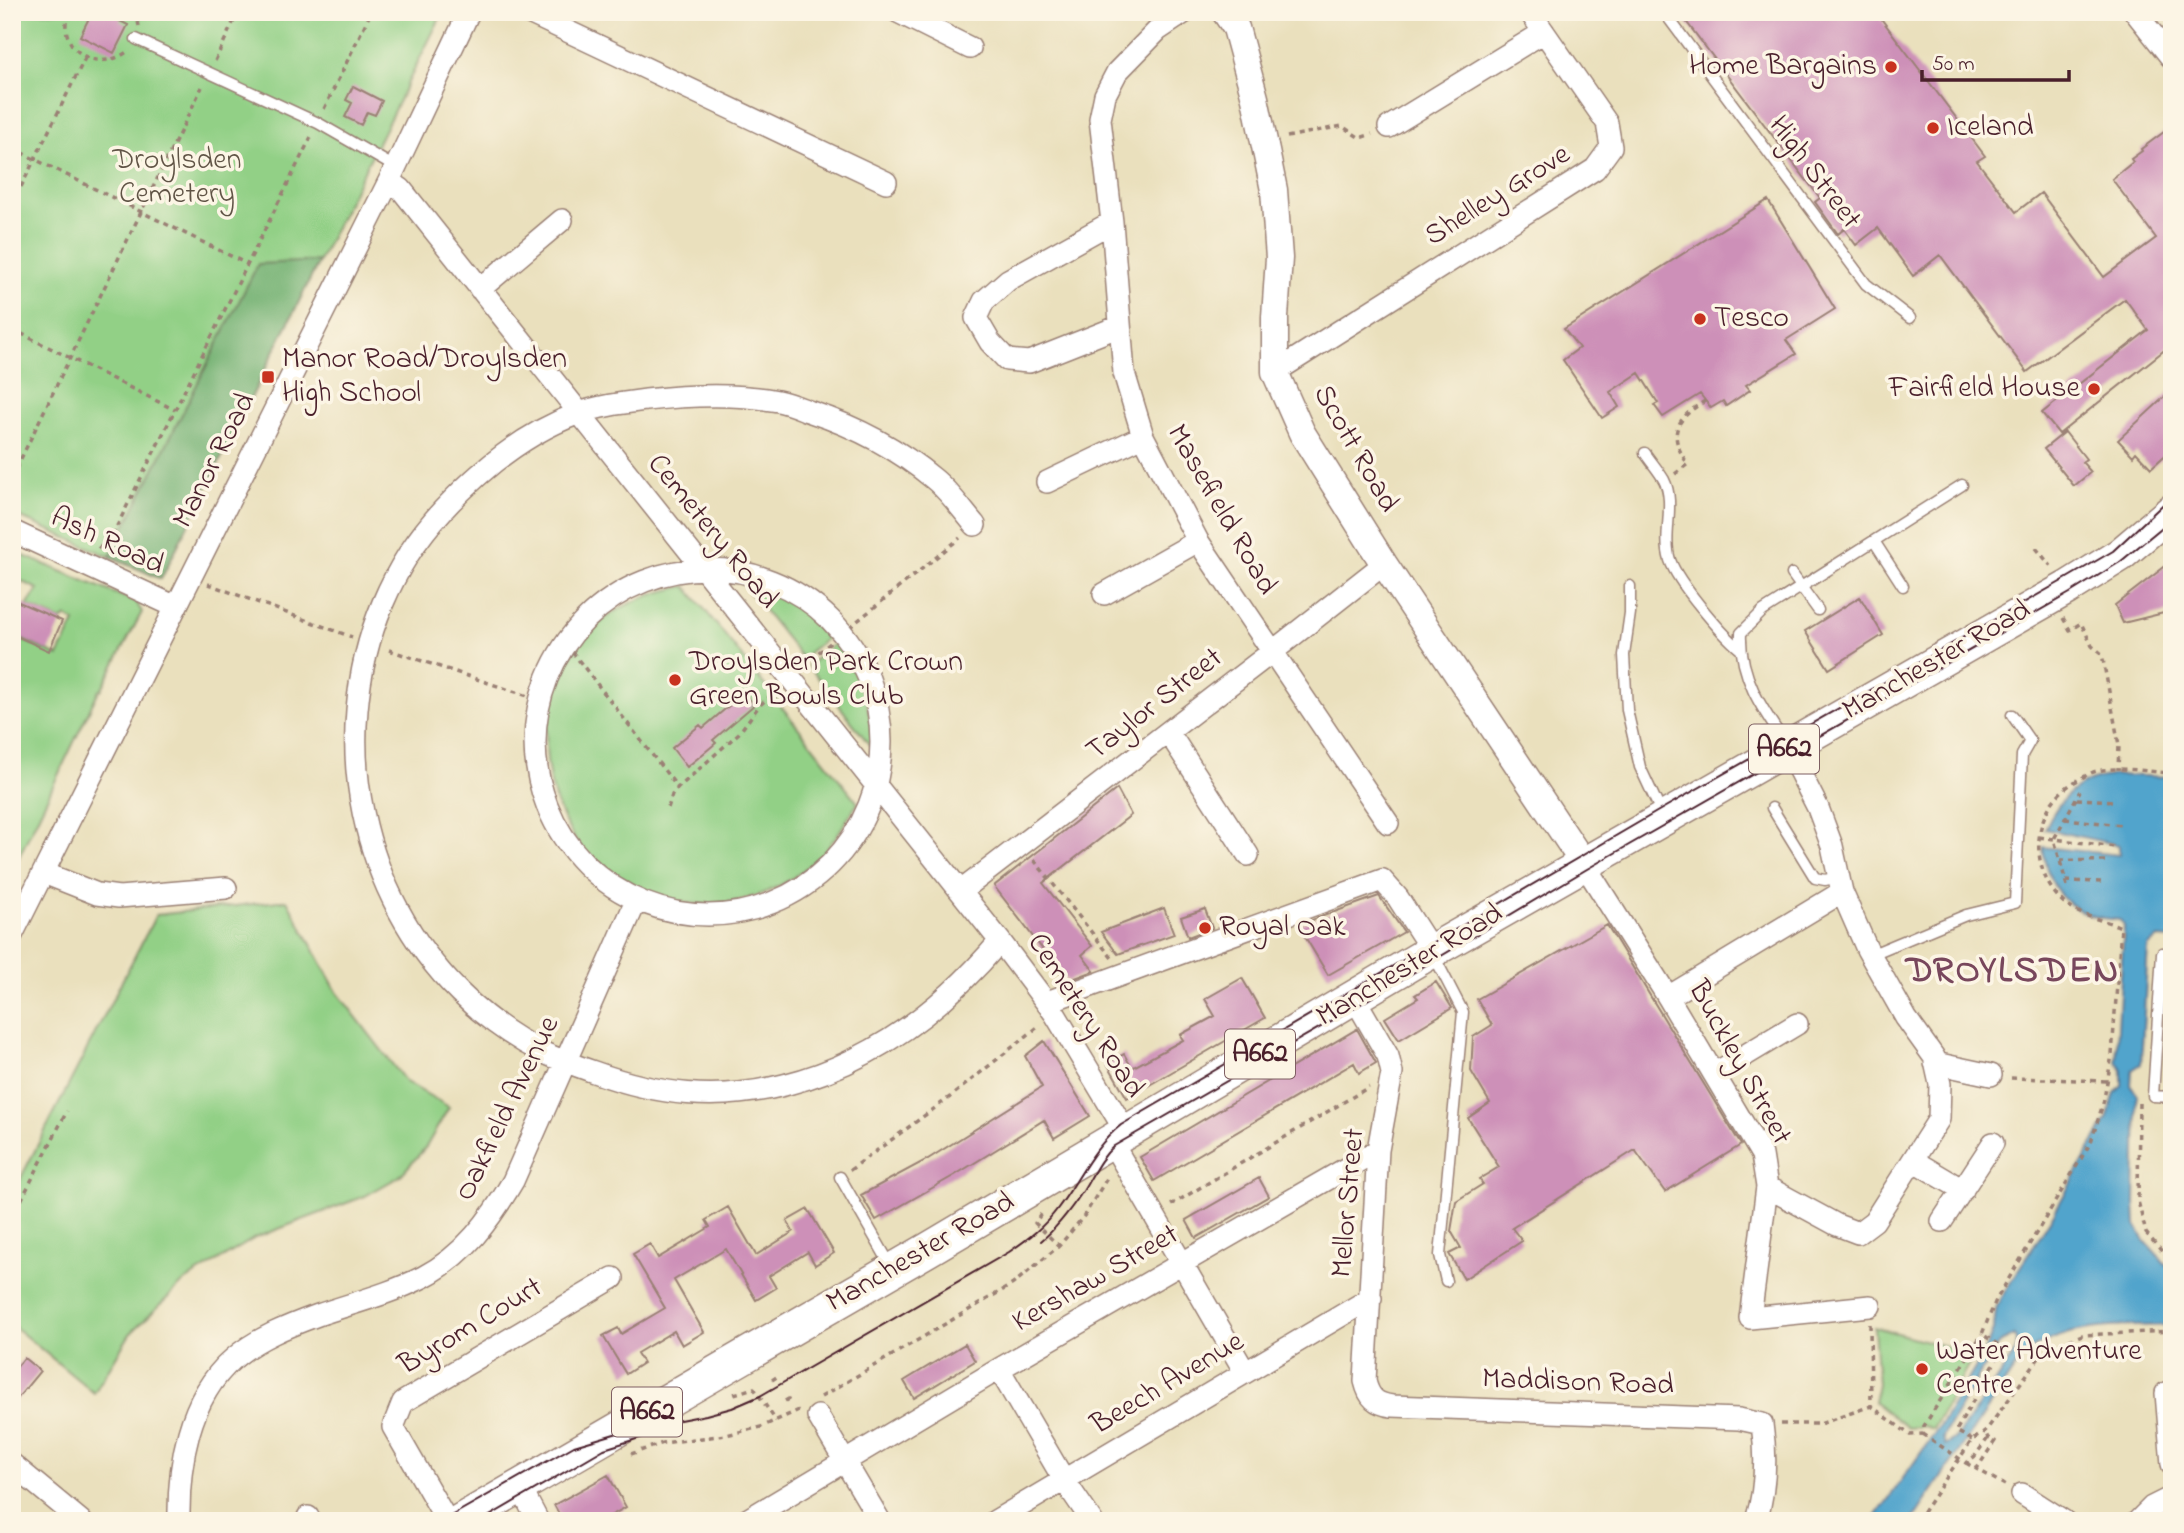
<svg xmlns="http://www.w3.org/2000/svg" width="2184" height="1533" font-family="'Indie Flower',sans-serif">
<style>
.green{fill:#92d086;stroke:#6e7858;stroke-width:2}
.forest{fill:#75b273;stroke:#60684f;stroke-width:2}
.water{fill:#51a4cc;stroke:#4e627c;stroke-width:2;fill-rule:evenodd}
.building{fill:#cd90b8}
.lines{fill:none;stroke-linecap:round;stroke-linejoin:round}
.service-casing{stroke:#9a8074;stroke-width:13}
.minor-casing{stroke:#9a8074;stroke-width:24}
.tertiary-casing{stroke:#9a8074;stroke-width:29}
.primary-casing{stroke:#9a8074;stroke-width:36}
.path{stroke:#9a8074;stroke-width:3.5;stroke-dasharray:5 5;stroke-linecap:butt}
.service{stroke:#fff;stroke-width:10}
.minor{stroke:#fff;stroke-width:21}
.tertiary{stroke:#fff;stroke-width:26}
.primary{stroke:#fff;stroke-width:33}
.tram{stroke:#4a1f2b;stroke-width:2}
.path-bridge{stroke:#9a8074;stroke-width:3.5;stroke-dasharray:5 5;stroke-linecap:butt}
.poi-dot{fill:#c8321e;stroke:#fcf5e5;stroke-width:2.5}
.labels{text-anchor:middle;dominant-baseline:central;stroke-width:7;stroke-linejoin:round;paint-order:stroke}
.shield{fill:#fcf5e5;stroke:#7f5f63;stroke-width:2}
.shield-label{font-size:28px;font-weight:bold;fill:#4a1f2b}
.poi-label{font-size:30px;fill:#4a1f2b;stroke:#fcf5e5;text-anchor:start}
.park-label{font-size:30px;fill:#605446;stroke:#fcf5e5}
.street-label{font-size:30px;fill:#4a1f2b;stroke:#fcf5e5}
.district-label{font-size:37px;font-weight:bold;letter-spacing:2px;fill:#78475c;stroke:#fcf5e5}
</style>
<rect width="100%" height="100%" fill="#fcf5e5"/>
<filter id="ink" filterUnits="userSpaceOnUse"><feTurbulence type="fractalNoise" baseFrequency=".0143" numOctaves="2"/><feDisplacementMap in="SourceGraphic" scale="14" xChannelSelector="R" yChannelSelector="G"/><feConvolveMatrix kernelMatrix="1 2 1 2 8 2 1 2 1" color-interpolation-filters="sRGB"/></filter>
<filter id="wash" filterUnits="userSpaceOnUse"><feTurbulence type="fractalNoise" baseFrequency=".00686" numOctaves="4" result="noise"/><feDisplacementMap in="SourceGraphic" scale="28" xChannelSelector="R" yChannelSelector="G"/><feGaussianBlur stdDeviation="1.57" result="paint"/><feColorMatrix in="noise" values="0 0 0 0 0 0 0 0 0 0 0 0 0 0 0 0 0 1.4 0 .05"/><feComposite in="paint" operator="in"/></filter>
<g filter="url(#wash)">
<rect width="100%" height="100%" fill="#eae0bd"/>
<!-- green -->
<path class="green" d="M12,12H443L161,579L12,514Z
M12,551L136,602L142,612L101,690H99L12,871V635L58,656L75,622L66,616L62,621L27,606L38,589L12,577Z
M740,580C776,589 807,607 832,634L802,658Z
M686,586L858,803C848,817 840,833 828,847C783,898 715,918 651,894C621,884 593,865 575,839C528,770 538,666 608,616C631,600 659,591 686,586Z
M838,641C861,672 872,710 872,748L808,665Z
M287,900L337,992L406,1082L449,1107L426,1147L400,1176L365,1196L255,1238L185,1281L130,1334L94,1393L12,1325V1195L156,915Z
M1874,1327L1975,1354L1933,1429L1924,1426L1908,1428L1874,1402L1878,1384Z"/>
<!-- forest -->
<path class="forest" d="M319,261L161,579L110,556L258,264Z"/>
<!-- water -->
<path class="water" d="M2115,775L2172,777V939L2158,938L2148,947L2141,1064L2132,1070L2131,1085L2137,1095L2135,1202L2136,1225L2145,1241L2172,1271V1325C2120,1327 2066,1322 2023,1356L1912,1521H1873L1939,1427L1985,1352L1994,1327L1996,1309L2000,1299L2050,1220L2107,1119L2115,1093L2122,1085V1070L2116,1062L2124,926L2120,920C2109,918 2098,919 2087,914C2058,902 2045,876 2043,847L2119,855V845L2045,829C2060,796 2079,779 2115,775ZM2015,1335L2017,1340L2016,1351L1958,1436L1945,1445L1943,1438L1946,1431L1991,1355L1999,1343Z"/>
<g id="blocks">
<!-- building -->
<path class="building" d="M92,12H125L120,21L128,25L114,53L80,36Z
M1679,12H1876L1985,156L1977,161L2016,212L2041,193L2104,277L2156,238L2112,179L2133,162L2131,159L2142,151L2141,149L2172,126V344L2059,434L2042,413L2148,330L2125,299L2027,372L1940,255L1913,276L1878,228L1856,245L1844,229L1838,234L1815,202L1820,198Z
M353,86L382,101L375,115L367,112L361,125L345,117L352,103L346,100Z
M1768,200L1835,309L1786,340L1796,354L1746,385L1750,390L1726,406L1723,401L1711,408L1700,394L1663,417L1654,405L1658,403L1639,373L1610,392L1619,407L1602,418L1563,360L1579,348L1564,329Z
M2172,390V449L2151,468L2136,452L2133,456L2118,440Z
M2065,432L2086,459L2082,462L2091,472L2074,486L2044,449Z
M2172,561V611L2123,623L2115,605Z
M1860,597L1883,635L1829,669L1805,631Z
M12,599L62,621L49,651L12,634Z
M744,693L754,705L713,740L716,743L687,767L672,748L700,725L703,728Z
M1117,789L1131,815L1043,883L1092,946L1082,955L1094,971L1067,981L994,886Z
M1379,896L1404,932L1328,975L1298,925Z
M1164,908L1174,934L1118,954L1101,932Z
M1205,909L1212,928L1188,937L1181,917Z
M1607,925L1741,1145L1665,1192L1635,1150L1512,1228L1522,1241L1464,1279L1449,1254L1461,1248L1451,1231L1456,1201L1483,1184L1479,1179L1499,1167L1468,1118L1490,1103L1471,1071L1473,1037L1492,1025L1477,999Z
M1242,978L1265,1018L1127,1098L1107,1063L1124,1054L1132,1068L1183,1040L1180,1035L1215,1016L1205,999Z
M1436,982L1452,1008L1399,1040L1385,1018L1418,998L1415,995Z
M1357,1029L1376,1063L1359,1073L1354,1063L1154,1181L1140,1157Z
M1044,1041L1090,1116L1054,1138L1044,1120L955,1175L876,1220L861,1195L928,1159L1042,1087L1025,1056Z
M1259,1178L1269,1196L1196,1238L1186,1220Z
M728,1207L756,1255L793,1232L787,1221L808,1209L834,1253L815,1265L808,1252L769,1276L776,1288L756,1300L726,1249L674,1280L704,1332L682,1345L674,1331L637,1353L643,1363L626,1374L603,1336L618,1328L621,1334L665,1308L633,1254L650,1244L658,1258L710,1227L706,1220Z
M965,1344L975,1361L914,1398L904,1381Z
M24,1358L40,1371L12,1405V1373Z
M608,1475L626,1507L601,1521H563L554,1505Z"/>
</g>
</g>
<g filter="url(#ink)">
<use href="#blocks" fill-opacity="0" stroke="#9a8074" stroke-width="2"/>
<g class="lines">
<!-- service casing -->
<g class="service-casing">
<path id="service" d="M1664,12L1866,284L1910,318
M136,39L318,123L395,167
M1645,453C1651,462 1659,471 1664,480C1676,503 1662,535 1670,560C1678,583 1721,633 1740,649
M1874,541L1903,586
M1792,574L1818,610
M1630,586V613L1624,655L1627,710L1640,767L1662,814
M1786,744C1762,709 1739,676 1741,633L1763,611L1962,485
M1772,808L1815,878L1825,880L1839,877
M1433,954L1463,1012L1440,1255L1446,1281
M2172,954L2162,953L2153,1096L2172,1097
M1870,955L1966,915L2015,903L2022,755L2030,741L2012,715
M840,1177L891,1266"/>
</g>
<!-- minor casing -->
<g class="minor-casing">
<path id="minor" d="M527,12L886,182
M898,12L970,48
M1185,12L1158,30L1117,72L1105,95L1100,119L1112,222L1124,373L1143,436L1198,541L1388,823
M2135,12L2170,56
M1389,127L1544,32
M389,181L401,189L1000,941L1055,1014L1126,1132
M1112,222L1008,280L984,301L976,318L990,342L1007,360L1029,362L1120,326
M480,289L562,220
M1275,372L1595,169L1611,147L1607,123L1530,12
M1047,482L1143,436
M975,525C962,510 950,492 934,479C897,448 857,427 811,412C800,408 789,403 778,401C735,393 689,395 646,400C623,403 598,406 577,414C525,433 479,471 442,511C391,566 363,637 357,710C345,849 417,990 544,1053C560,1060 577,1066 594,1072C658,1095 717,1102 784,1085C872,1063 942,1010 1000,941
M12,531L176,607
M535 742a173 173 0 1 1 346 0a173 173 0 1 1-346 0Z
M1104,594L1198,541
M1169,733L1248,855
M1584,864L1668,997L1762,1155L1767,1187L1750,1318L1870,1306
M44,873L97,894L119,897L226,888
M961,891L1272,652L1384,564
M12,935L389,181L469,12
M1668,997L1842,892
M1355,999L1388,1056L1392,1073L1378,1150L1365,1381C1369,1398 1376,1404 1392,1406L1739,1419L1762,1424C1767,1458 1766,1488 1756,1521
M1047,1002L1382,880L1398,898L1432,951
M1935,1063L1991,1075
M1714,1074L1797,1024
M1111,1141L1245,1372
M1914,1161L1963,1190
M1767,1187L1837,1225L1858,1233L1874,1221L1939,1119L1940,1084L1934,1057L1906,1018L1867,949L1842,892L1832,846L1818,808L1787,747
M1942,1221L1993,1143
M999,1369L1064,1480L1092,1521
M2166,1393L2172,1464
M818,1416L880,1521
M12,1464L81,1521
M519,1485L538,1521
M2022,1494L2064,1521
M308,1517L310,1521
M179,1521C178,1465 188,1398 233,1359C257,1338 288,1326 318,1315C353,1303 390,1294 423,1277C464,1256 490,1220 513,1181L636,901
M447,1521L393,1427L403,1402L613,1278
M745,1521L999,1369L1378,1150
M995,1521L1371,1298
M2138,1521L2152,1507L2172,1497"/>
</g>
<!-- tertiary casing -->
<g class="tertiary-casing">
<path id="tertiary" d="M1225,12L1236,28L1255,98L1274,190L1279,258L1275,317V372L1302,433L1384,564L1584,864"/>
</g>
<!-- primary casing -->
<g class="primary-casing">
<path id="primary" d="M460,1521L929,1249L1432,951L2067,588L2120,555L2172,511"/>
</g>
<!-- path -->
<path class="path" d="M68,12C56,50 98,75 128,51
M136,12L139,26
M215,61L238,12
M324,109L371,12
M1287,137L1342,126L1360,138L1372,134
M12,148L247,264
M12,205L85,58
M12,329L175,410
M1675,474L1688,464C1667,435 1675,419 1705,401
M12,477L202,87
M2036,548L2051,566
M98,549L111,538L312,135
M208,584L352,637
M2063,618L2070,630L2081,623L2092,646L2102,654L2119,745L2118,770
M566,644L678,788L739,733L759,706L777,690
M389,650L540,700
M803,665L960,538
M2077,799L2114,801
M668,808L672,795L678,788
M2065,819L2121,825
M2039,837L2116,847
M1034,860L1112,958
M2060,860L2105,861
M2066,881L2103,882
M2067,886L2054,839L2080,791
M2011,1078L2108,1081
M2139,1103L2138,1201L2146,1233L2172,1263
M850,1170L950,1097L1039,1026
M1171,1205L1369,1087
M1041,1214L1035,1223L1059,1246
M12,1218L67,1111
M1870,1324L1871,1406L1910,1435L1923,1434L1924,1426L1982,1334
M772,1380L780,1375
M734,1394L754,1388L776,1421
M821,1397L1013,1284L1059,1246L1084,1216L1109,1175
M785,1401L792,1397
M1781,1424H1820L1871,1406
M1972,1440L1956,1431L2003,1348L1982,1334L1996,1300L2091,1142L2103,1104L2112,1055L2121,927C2100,918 2076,917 2059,898C2026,862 2034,803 2078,780C2084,777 2091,772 2097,771C2120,766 2148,772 2172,773
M631,1454L663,1443L726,1435L761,1427L799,1410
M1966,1463L2005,1485
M1976,1470L1995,1441L1988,1438L1985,1432
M1917,1521L1972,1440L1985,1432L2041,1355L2055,1346L2082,1335L2172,1331"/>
<!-- service -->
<use href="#service" class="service"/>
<!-- minor -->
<use href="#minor" class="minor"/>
<!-- tertiary -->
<use href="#tertiary" class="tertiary"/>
<!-- primary -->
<use href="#primary" class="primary"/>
<!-- tram -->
<path class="tram" d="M1041,1241C1058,1227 1071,1209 1083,1191C1093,1175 1100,1158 1114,1146L1359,1005L1587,869L2070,593L2120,562L2172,519
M442,1521L574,1446L628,1430L706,1415L732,1408L760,1396L1009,1252C1028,1239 1044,1227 1058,1208C1080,1179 1092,1148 1121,1125L1660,810L2062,581L2113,551L2172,496
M481,1521L604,1449L646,1436"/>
<!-- path-bridge -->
<path class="path-bridge" d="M1923,1434L1966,1463L1975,1456L1988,1438"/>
</g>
</g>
<!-- markers -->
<g class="poi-dot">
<circle cx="1891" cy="67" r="7"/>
<circle cx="1933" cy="128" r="7"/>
<circle cx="1700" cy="319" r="7"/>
<rect x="261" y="370" width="14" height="14" rx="3.5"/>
<circle cx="2094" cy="389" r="7"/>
<circle cx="675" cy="680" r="7"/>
<circle cx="1205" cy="928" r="7"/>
<circle cx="1922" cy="1369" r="7"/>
</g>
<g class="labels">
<!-- shield labels -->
<g class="shield">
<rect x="1749" y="724.5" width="70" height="49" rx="5"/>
<rect x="1225" y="1029.5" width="70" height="49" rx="5"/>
<rect x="612" y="1387.5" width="70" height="49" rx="5"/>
</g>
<g class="shield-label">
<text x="1784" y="749">A662</text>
<text x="1260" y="1054">A662</text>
<text x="647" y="1412">A662</text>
</g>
<!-- poi labels -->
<g class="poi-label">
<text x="1877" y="67" text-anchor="end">Home Bargains</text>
<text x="1947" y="128">Iceland</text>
<text x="1714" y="319">Tesco</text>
<text x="282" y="360">Manor Road/Droylsden<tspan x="282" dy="34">High School</tspan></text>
<text x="2080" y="389" text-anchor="end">Fairfield House</text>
<text x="689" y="663">Droylsden Park Crown<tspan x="689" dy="34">Green Bowls Club</tspan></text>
<text x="1219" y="928">Royal Oak</text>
<text x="1936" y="1352">Water Adventure<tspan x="1936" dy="34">Centre</tspan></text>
</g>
<!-- park labels -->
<g class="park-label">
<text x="177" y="161">Droylsden<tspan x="177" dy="34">Cemetery</tspan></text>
</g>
<!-- street labels -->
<g class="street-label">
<text transform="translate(1814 173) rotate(53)">High Street</text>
<text transform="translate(1498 196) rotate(-32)">Shelley Grove</text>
<text transform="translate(1355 449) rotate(60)">Scott Road</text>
<text transform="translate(215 461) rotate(-63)">Manor Road</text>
<text transform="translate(1221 510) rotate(60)">Masefield Road</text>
<text transform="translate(712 532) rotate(51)">Cemetery Road</text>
<text transform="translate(107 542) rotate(25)">Ash Road</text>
<text transform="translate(1937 661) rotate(-30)">Manchester Road</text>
<text transform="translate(1155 705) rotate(-38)">Taylor Street</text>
<text transform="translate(1410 966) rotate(-31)">Manchester Road</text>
<text transform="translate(1085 1016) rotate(57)">Cemetery Road</text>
<text transform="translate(1739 1063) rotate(61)">Buckley Street</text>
<text transform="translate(508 1109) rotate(-64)">Oakfield Avenue</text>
<text transform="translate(1349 1203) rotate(-85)">Mellor Street</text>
<text transform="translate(921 1253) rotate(-30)">Manchester Road</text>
<text transform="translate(1096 1279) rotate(-30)">Kershaw Street</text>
<text transform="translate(471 1327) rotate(-31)">Byrom Court</text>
<text transform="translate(1578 1383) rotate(2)">Maddison Road</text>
<text transform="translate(1168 1384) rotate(-31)">Beech Avenue</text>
</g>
<!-- district labels -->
<g class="district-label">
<text x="2013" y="972">DROYLSDEN</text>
</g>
</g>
<!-- margin -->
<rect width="2184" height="1533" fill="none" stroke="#fcf5e5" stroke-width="42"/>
<!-- scale -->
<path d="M1922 70v10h147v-10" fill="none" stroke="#4a1f2b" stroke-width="3.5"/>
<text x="1932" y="70" font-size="21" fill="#4a1f2b" stroke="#fcf5e5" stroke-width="5" paint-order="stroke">50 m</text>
</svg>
